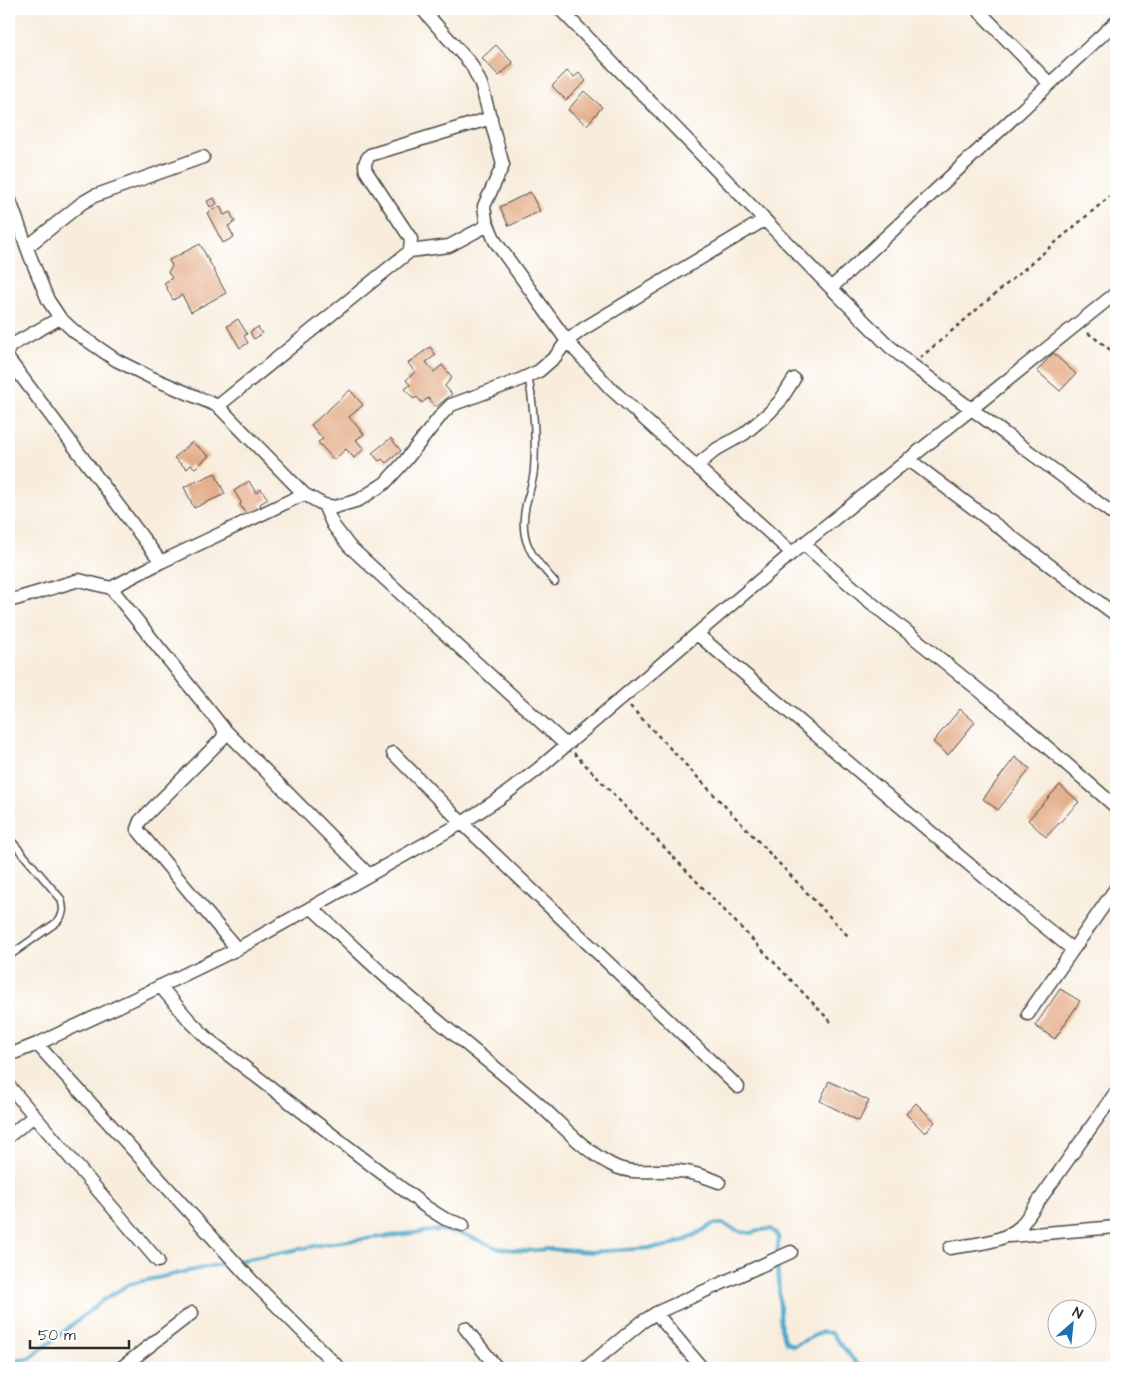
<svg xmlns="http://www.w3.org/2000/svg" width="1125" height="1377" font-family="'Architects Daughter',sans-serif">
<style>
.lines{fill:none;stroke-linecap:round;stroke-linejoin:round}
.stream{stroke:#4ea8cb;stroke-width:4}
.building{fill:#e4ad89}
.service-casing{stroke:#4a4846;stroke-width:9}
.minor-casing{stroke:#4a4846;stroke-width:15}
.path{stroke:#4a4846;stroke-width:2.5;stroke-dasharray:4 4;stroke-linecap:butt}
.service{stroke:#fff;stroke-width:6}
.minor{stroke:#fff;stroke-width:12}
</style>
<rect width="100%" height="100%" fill="#fff"/>
<filter id="ink" filterUnits="userSpaceOnUse"><feTurbulence type="fractalNoise" baseFrequency=".02" numOctaves="2"/><feDisplacementMap in="SourceGraphic" scale="10" xChannelSelector="R" yChannelSelector="G"/><feConvolveMatrix kernelMatrix="1 2 1 2 8 2 1 2 1" color-interpolation-filters="sRGB"/></filter>
<filter id="wash" filterUnits="userSpaceOnUse"><feTurbulence type="fractalNoise" baseFrequency=".0096" numOctaves="4" result="noise"/><feDisplacementMap in="SourceGraphic" scale="20" xChannelSelector="R" yChannelSelector="G"/><feGaussianBlur stdDeviation="1.12" result="paint"/><feColorMatrix in="noise" values="0 0 0 0 0 0 0 0 0 0 0 0 0 0 0 0 0 1.4 0 .05"/><feComposite in="paint" operator="in"/></filter>
<g filter="url(#wash)">
<rect width="100%" height="100%" fill="#f8eddd"/>
<g class="lines">
<!-- stream -->
<path class="stream" d="M238,1261L325,1244L438,1230L461,1233L497,1248L524,1251L549,1249L591,1252L665,1247L688,1239L713,1224H723L741,1232L751,1233L761,1230L770,1229L776,1233L779,1238L777,1253L781,1329L786,1342L793,1346L822,1332L831,1333L858,1365L863,1368
M9,1361L29,1359L102,1301L129,1284L231,1262"/>
</g>
<g id="blocks">
<!-- building -->
<path class="building" d="M496,45L513,63L499,76L482,58Z
M567,71L574,77L579,73L586,81L566,100L552,86Z
M584,91L602,107L587,125L568,110Z
M530,192L540,211L509,226L500,207Z
M214,198L217,204L210,207L207,201Z
M220,206L224,215L230,212L235,222L228,226L234,237L223,243L207,213Z
M200,244L226,293L191,312L182,295L173,300L164,283L172,278L168,272L172,266L169,260Z
M238,319L247,334L244,336L248,343L240,348L227,326Z
M258,327L262,334L254,339L250,332Z
M430,347L436,355L426,362L434,372L442,365L452,377L445,386L452,394L436,407L428,398L422,403L417,397L414,399L405,389L410,385L406,380L415,372L408,363Z
M1053,353L1076,374L1060,391L1037,371Z
M350,390L363,405L349,417L364,434L356,440L364,449L354,458L346,449L334,460L318,442L323,439L311,425Z
M391,438L401,451L386,463L382,459L379,461L372,453Z
M192,442L209,456L195,468L191,465L187,469L174,458Z
M215,473L225,494L194,508L184,487Z
M249,481L256,493L261,489L268,499L260,504L264,516L247,515L240,505L241,502L234,491Z
M960,709L975,722L948,755L933,742Z
M1015,757L1030,769L998,810L983,799Z
M1060,785L1079,802L1046,837L1028,820Z
M1060,989L1080,1001L1055,1039L1035,1026Z
M829,1081L869,1101L859,1121L820,1101Z
M916,1103L935,1122L925,1133L906,1114Z"/>
</g>
</g>
<g filter="url(#ink)">
<use href="#blocks" fill-opacity="0" stroke="#4a4846" stroke-width="1"/>
<g class="lines">
<!-- service casing -->
<g class="service-casing">
<path id="service" d="M528,375C534,406 536,439 534,470C533,482 529,493 526,504C518,541 531,555 555,582
M9,838L61,899C64,909 64,914 57,922L9,956"/>
</g>
<!-- minor casing -->
<g class="minor-casing">
<path id="minor" d="M422,9L471,64L481,84L503,165L484,206L486,220L495,241L567,341L610,388L792,553
M560,9L831,288L889,346L912,365L1116,516
M977,9L1050,84
M9,198L30,256L48,300L60,318L75,332L116,360L152,378L218,406L304,494L324,505L335,507L359,500L385,483L405,461L442,414L451,405L517,381L539,371L555,357L567,341L583,329L764,220
M27,247L82,203L94,196L203,157
M410,251L449,246L488,225
M831,288L1116,22
M9,349L10,346L60,318
M9,360L161,562
M218,406L410,251L411,239L366,171C364,164 365,161 370,155L491,118
M908,459L1116,615
M696,466L717,449L744,434L769,413L780,401L794,379
M324,505L333,525L349,546L566,745
M804,544L864,597L1017,721L1116,807
M111,588L224,729V734L222,739L140,821L137,829L237,949
M9,601L79,580L111,588L161,562L304,494
M697,634C822,739 945,847 1072,949
M224,729L369,875
M393,753L462,823L738,1087
M312,908C339,933 365,959 393,983C439,1023 487,1060 533,1099C559,1121 581,1149 612,1165C633,1176 655,1169 679,1171C693,1172 706,1177 719,1182
M160,986L189,1020L209,1040L426,1207L445,1219L463,1225
M1028,1014L1116,888
M37,1044L252,1281L339,1368
M9,1055L37,1044L134,999L237,949L462,823L500,798L537,770L792,553L1116,293
M9,1086L158,1261
M9,1136L34,1116
M1009,1236L1116,1227
M950,1248C974,1244 1003,1243 1021,1226L1116,1092
M656,1313L702,1368
M465,1328L497,1368
M121,1368L192,1313
M586,1368L642,1322L656,1313L791,1252"/>
</g>
<!-- path -->
<path class="path" d="M1088,333L1116,354
M920,358L1116,191
M630,706L848,936
M574,753L832,1023"/>
<!-- service -->
<use href="#service" class="service"/>
<!-- minor -->
<use href="#minor" class="minor"/>
</g>
</g>
<!-- margin -->
<rect width="1125" height="1377" fill="none" stroke="#fff" stroke-width="30"/>
<!-- north arrow -->
<g transform="translate(1072 1324) rotate(27)"><circle r="24" fill="#ffffff" stroke="#aaaaaa"/>
<path d="M0-4L9 19L0 12L-9 19Z" fill="#1f6fb2"/>
<text y="-8" font-size="14" font-weight="bold" text-anchor="middle" fill="#2b2b2b">N</text>
</g>
<!-- scale -->
<path d="M30 1340v8h99v-8" fill="none" stroke="#2b2b2b" stroke-width="2.5"/>
<text x="38" y="1340" font-size="15" fill="#2b2b2b" stroke="#ffffff" stroke-width="4" paint-order="stroke">50 m</text>
</svg>
